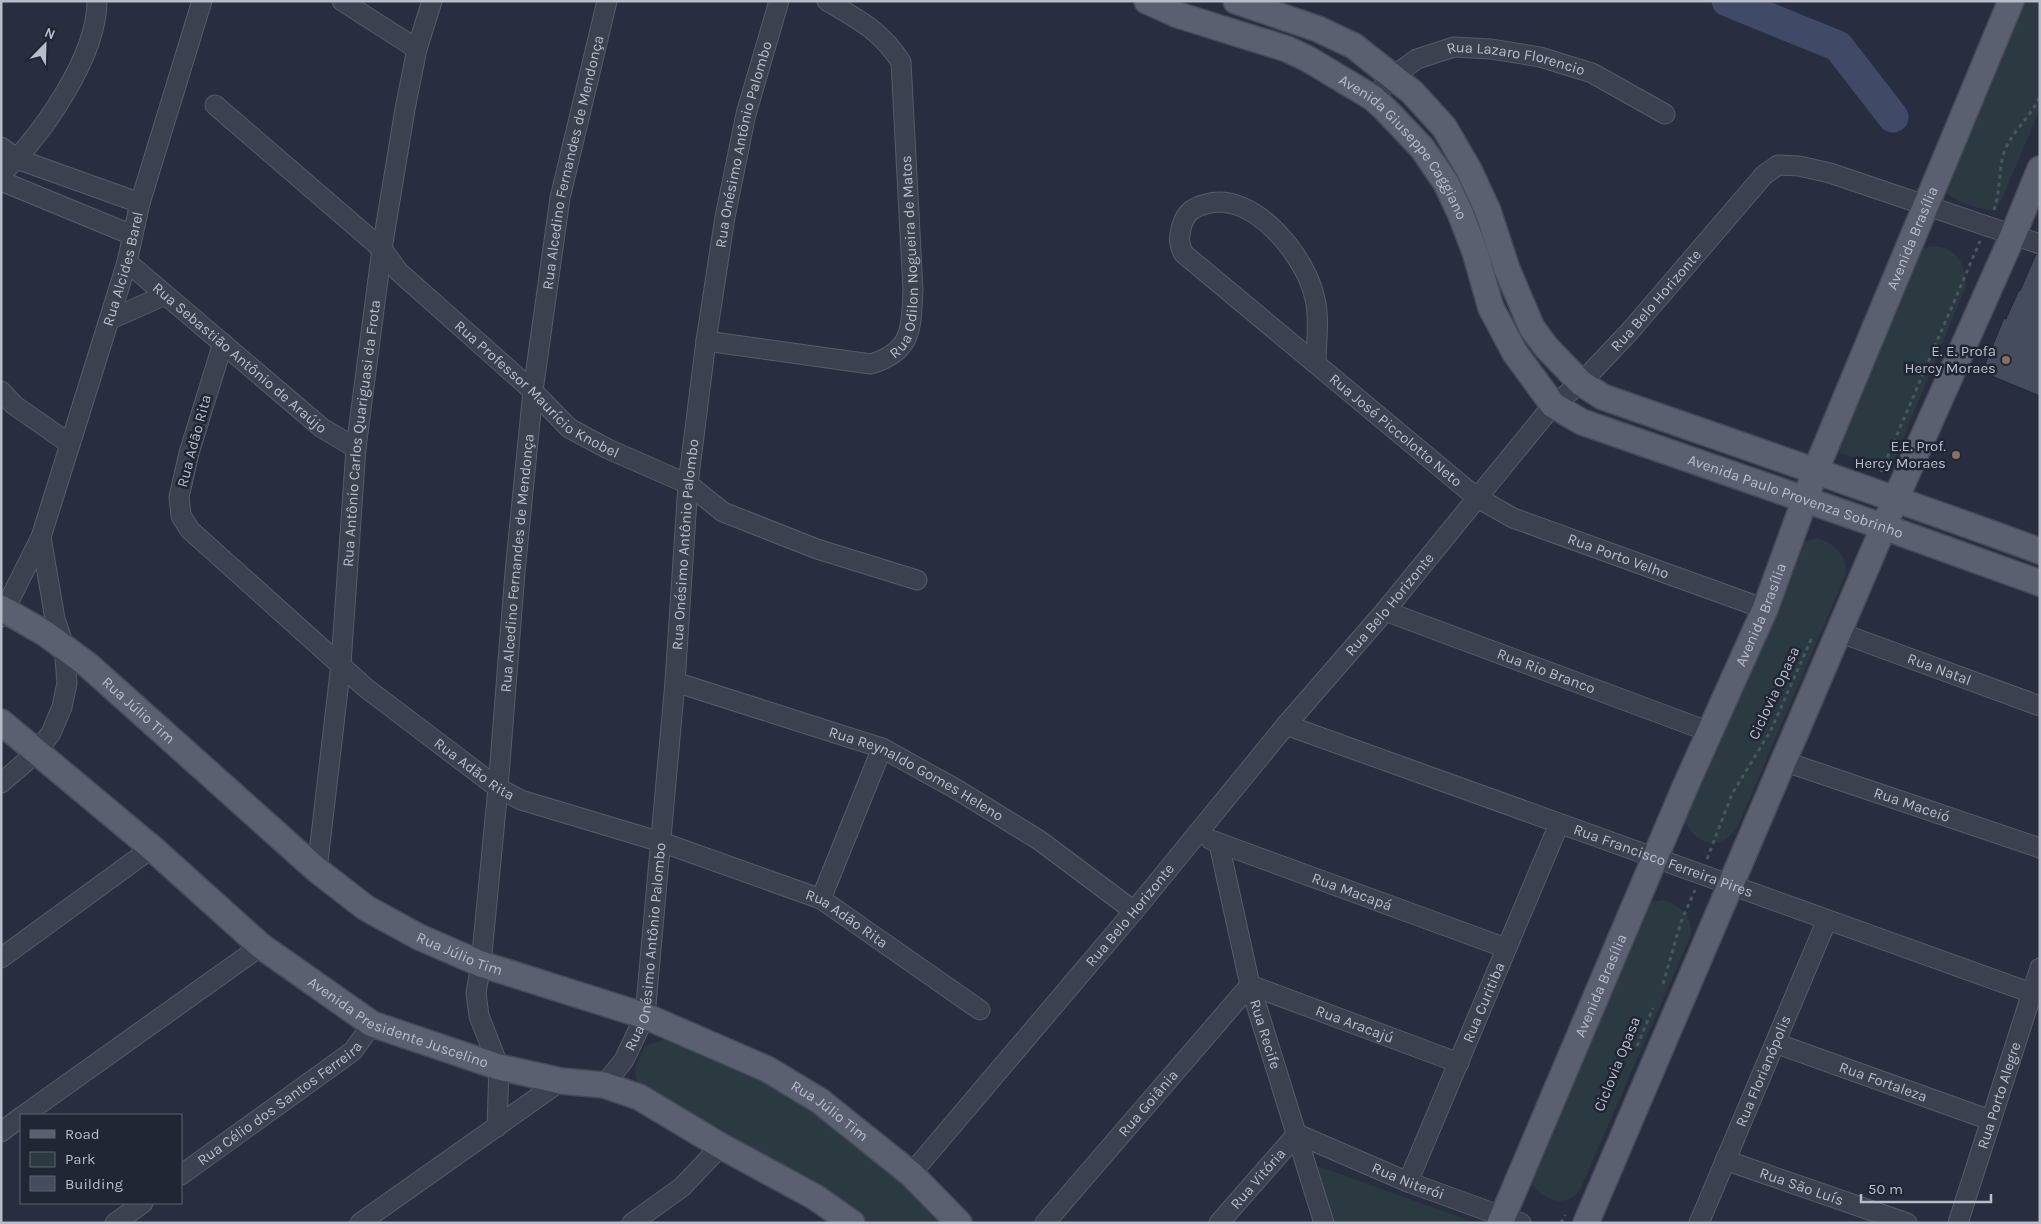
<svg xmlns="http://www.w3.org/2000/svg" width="2041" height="1224" font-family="Karla,sans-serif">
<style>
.green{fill:#2a3a40}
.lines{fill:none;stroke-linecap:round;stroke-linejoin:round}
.river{stroke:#404a67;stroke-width:31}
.building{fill:#454c5e;stroke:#232837}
.minor-casing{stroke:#575c6a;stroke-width:21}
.major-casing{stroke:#464a59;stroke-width:28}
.path{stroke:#48575d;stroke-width:3;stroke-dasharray:4 4;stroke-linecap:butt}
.minor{stroke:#3c414f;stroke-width:19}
.major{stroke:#5a606f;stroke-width:25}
.education-dot{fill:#8d6e63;stroke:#212635;stroke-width:2}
.labels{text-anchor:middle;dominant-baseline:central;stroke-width:5;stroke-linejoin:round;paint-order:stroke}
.street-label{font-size:15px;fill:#b9bdca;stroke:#212635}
.poi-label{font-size:15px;fill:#b9bdca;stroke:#212635;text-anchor:end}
</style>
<rect width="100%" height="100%" fill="#282e3f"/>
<!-- green -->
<path class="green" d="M2020,1H2040V109L2001,201L1992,210C1973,208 1954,202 1941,188Z
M1933,246C1938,247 1945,247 1949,250C1962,257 1966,273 1966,286L1893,463L1886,469L1840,453L1833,442L1919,249Z
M1817,538C1835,544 1847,554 1846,574L1737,828C1718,855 1690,842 1683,814L1792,553L1804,542Z
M1664,900C1681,907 1693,915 1691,935L1580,1190C1577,1192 1574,1197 1571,1198C1553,1208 1534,1190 1526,1176L1640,912L1650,902Z
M665,1039L700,1050L760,1076L811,1109L889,1170L940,1223H861L722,1130L667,1100L639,1089C632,1070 636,1063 645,1046Z
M1315,1165L1465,1219L1463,1223H1329Z"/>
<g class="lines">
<!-- river -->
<path class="river" d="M1727,1L1838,46L1893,117"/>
</g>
<!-- building -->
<path class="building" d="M2036,254L2040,255V396L1982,372L2004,318L2006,319L2019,290L2020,291Z"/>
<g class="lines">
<!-- minor casing -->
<g class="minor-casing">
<g id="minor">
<path d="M342,1L417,49"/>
<path id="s1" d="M1373,98L1392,77L1417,59L1454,47L1491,49L1540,57L1592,73L1665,114"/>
<path id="s2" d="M215,105L382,249L399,272L533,391L569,428L608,449L688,484L723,512L817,549L917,580"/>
<path d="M1,147L17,159L140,203"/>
<path d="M1,174C41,137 97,57 97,1"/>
<path d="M1,181L132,235"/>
<path id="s3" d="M127,262L322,428L356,448"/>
<path d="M109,320L165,295"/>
<path id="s4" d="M706,341L871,364C913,351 911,328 913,290L901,62C881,31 858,19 827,1"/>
<path id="s5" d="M223,343L189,453L179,497L181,516L190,530L366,688L498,788L521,800L661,842L821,899L980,1010"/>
<path id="s6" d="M1316,364C1316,343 1320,319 1315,299C1307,258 1254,190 1206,204C1194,207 1186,212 1182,225C1179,236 1178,244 1184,254L1476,497L1513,518L1765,609"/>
<path d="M1,391L14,405L70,444"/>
<path id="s7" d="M1385,611L1710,732"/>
<path id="s8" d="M1,617L41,537L109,320L127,262L140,203L202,1"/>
<path id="s9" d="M1838,632L2040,706"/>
<path id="s10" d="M675,682L882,748L956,789L1039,840L1134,911"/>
<path id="s11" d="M1286,725L2040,996"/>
<path id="s12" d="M1783,761L2040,848"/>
<path d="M1,783L36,753L51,733L62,707L67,683L64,646L55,619L41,537"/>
<path id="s13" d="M1211,840L1506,948"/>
<path id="s14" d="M1219,844L1250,985L1324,1223"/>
<path id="s15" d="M317,870L341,664L356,448L382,249L405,109L417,49L432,1"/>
<path d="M821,899L882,748"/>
<path d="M1,958L152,848"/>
<path id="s16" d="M1775,1043L1990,1120"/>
<path id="s17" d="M604,1085L624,1060L645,1016L675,682L688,484L706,341L725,217L746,114L779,1"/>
<path d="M24,1115L261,946"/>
<path id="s18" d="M497,1127L499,1067L479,1016L476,993L481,964L498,788L515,572L533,391L560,198L607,1"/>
<path d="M1,1132L21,1117"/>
<path id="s19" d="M1725,1160L1907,1223"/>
<path id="s20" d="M911,1174L1134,911L1286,725L1385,611L1553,405L1581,383L1631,330L1764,175L1778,165L1799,166L1830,173L2040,244"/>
<path id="s21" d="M181,1175L353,1051L372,1024"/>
<path id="s22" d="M1408,1182L1559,824"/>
<path d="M115,1223L143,1203"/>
<path d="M360,1223L561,1081"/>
<path d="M632,1223L682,1187L721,1146"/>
<path id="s23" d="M1045,1223L1250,985L1459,1063"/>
<path id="s24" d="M1219,1223L1297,1134L1408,1182L1521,1223"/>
<path id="s25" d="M1699,1223L1827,920"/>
<path id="s26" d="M1958,1223L2040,968"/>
</g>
</g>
<!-- major casing -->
<g class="major-casing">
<g id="major">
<path id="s27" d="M1147,1L1178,15L1287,49L1308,59L1373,98L1385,109L1422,148L1446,183L1461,215L1475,252L1491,308L1515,353L1553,405L1582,422L1884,527L2040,583"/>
<path d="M1236,1L1318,29L1354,46L1412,92L1444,127L1469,170L1488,211L1507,269L1532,328L1547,348L1581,383L1603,397C1749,448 1895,498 2040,551"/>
<path id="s28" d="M1,608L46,634L88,665L317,870L366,908L419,937L481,964L645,1016L767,1069L820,1101L911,1174L959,1223"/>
<path id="s29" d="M1,722L152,848L261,946L372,1024L499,1067L561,1081L604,1085L639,1097L721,1146L815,1197L852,1223"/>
<path id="s30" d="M1500,1223L1685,787L1765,609L1815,472L2011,1"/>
<path d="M1586,1223L1896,498L2013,235L2040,169"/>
</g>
</g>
<!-- path -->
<path class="path" d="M1994,210C2001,190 1998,172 2004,152C2012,131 2031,117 2040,96
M1881,472L1980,241
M1707,859L1732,794L1771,730L1813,635
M1663,984L1681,922L1695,890
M1637,1046L1653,1008
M1561,1223L1565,1215"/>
<!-- minor -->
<use href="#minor" class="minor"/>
<!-- major -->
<use href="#major" class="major"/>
</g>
<!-- markers -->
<g class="education-dot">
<circle cx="2006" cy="360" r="5"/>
<circle cx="1956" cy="455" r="5"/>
</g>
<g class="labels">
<!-- street labels -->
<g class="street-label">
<text stroke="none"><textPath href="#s1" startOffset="161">Rua Lazaro Florencio</textPath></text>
<text stroke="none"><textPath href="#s17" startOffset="959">Rua Onésimo Antônio Palombo</textPath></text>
<text stroke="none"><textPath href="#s27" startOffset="304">Avenida Giuseppe Caggiano</textPath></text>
<text stroke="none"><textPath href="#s18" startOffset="975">Rua Alcedino Fernandes de Mendonça</textPath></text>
<text stroke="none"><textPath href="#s30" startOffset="1068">Avenida Brasília</textPath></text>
<text stroke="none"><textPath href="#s4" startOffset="292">Rua Odilon Nogueira de Matos</textPath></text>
<text stroke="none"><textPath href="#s8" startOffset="370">Rua Alcides Barel</textPath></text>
<text stroke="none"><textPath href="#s20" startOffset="1149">Rua Belo Horizonte</textPath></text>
<text stroke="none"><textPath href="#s3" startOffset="148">Rua Sebastião Antônio de Araújo</textPath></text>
<text stroke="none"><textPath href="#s2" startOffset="431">Rua Professor Maurício Knobel</textPath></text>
<text stroke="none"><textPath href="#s6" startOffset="562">Rua José Piccolotto Neto</textPath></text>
<text stroke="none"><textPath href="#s15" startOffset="439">Rua Antônio Carlos Quariguasi da Frota</textPath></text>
<text transform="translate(194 441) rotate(-75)">Rua Adão Rita</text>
<text stroke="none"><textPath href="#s27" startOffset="868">Avenida Paulo Provenza Sobrinho</textPath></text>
<text stroke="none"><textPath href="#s17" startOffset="554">Rua Onésimo Antônio Palombo</textPath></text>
<text stroke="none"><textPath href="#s6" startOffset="821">Rua Porto Velho</textPath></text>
<text stroke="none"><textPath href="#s18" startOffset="570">Rua Alcedino Fernandes de Mendonça</textPath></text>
<text stroke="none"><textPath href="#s20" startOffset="744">Rua Belo Horizonte</textPath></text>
<text stroke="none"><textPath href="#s30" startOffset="662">Avenida Brasília</textPath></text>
<text stroke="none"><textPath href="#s9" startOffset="108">Rua Natal</textPath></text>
<text stroke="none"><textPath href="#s7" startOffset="172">Rua Rio Branco</textPath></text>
<text transform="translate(1774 693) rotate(-65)">Ciclovia Opasa</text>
<text stroke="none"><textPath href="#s28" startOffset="172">Rua Júlio Tim</textPath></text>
<text stroke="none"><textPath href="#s5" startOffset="568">Rua Adão Rita</textPath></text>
<text stroke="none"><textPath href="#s10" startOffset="259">Rua Reynaldo Gomes Heleno</textPath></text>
<text stroke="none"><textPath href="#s12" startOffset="136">Rua Maceió</textPath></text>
<text stroke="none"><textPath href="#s11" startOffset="401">Rua Francisco Ferreira Pires</textPath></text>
<text stroke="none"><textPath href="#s13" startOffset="150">Rua Macapá</textPath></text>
<text stroke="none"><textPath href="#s20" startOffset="339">Rua Belo Horizonte</textPath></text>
<text stroke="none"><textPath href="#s5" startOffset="972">Rua Adão Rita</textPath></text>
<text stroke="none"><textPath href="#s17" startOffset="149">Rua Onésimo Antônio Palombo</textPath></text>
<text stroke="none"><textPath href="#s28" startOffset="578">Rua Júlio Tim</textPath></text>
<text stroke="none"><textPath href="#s30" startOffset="258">Avenida Brasília</textPath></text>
<text stroke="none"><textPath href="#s22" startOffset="195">Rua Curitiba</textPath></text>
<text stroke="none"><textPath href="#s29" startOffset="502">Avenida Presidente Juscelino</textPath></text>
<text stroke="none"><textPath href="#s23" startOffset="426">Rua Aracajú</textPath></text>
<text stroke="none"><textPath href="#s14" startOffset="196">Rua Recife</textPath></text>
<text transform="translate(1617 1064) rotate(-68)">Ciclovia Opasa</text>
<text stroke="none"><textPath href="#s25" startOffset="165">Rua Florianópolis</textPath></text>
<text stroke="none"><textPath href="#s16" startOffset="115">Rua Fortaleza</textPath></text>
<text stroke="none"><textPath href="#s26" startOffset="134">Rua Porto Alegre</textPath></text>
<text stroke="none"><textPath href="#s21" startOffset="122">Rua Célio dos Santos Ferreira</textPath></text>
<text stroke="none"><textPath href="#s23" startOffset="158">Rua Goiânia</textPath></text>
<text stroke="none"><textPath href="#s28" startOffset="982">Rua Júlio Tim</textPath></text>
<text stroke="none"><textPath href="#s24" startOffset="59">Rua Vitória</textPath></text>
<text stroke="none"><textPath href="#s24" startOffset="239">Rua Niterói</textPath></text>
<text stroke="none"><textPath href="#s19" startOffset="81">Rua São Luís</textPath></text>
</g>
<!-- poi labels -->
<g class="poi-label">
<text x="1996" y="351">E. E. Profª<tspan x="1996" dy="17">Hercy Moraes</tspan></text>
<text x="1946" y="446">E.E. Prof.<tspan x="1946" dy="17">Hercy Moraes</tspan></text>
</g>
</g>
<!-- border -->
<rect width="2041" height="1224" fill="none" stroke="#b9bdca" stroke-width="5"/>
<!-- legend -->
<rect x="20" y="1114" width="162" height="90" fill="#212635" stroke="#5e6271"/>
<rect x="30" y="1130" width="25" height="8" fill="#5a606f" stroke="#5e6271"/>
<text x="65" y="1139" font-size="15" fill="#b9bdca">Road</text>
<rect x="30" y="1152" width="25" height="15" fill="#2a3a40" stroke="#5e6271"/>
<text x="65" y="1164" font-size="15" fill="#b9bdca">Park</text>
<rect x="30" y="1176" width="25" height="15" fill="#454c5e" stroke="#5e6271"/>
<text x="65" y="1189" font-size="15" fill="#b9bdca">Building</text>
<!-- north arrow -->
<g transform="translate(45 45) rotate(23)" stroke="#212635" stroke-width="4" paint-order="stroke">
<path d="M0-4L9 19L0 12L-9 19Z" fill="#b9bdca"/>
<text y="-8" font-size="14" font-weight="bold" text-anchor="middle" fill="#b9bdca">N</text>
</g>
<!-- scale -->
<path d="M1861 1194v8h130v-8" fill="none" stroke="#b9bdca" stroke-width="2.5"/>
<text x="1868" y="1194" font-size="15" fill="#b9bdca" stroke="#212635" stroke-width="4" paint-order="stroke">50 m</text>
</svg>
